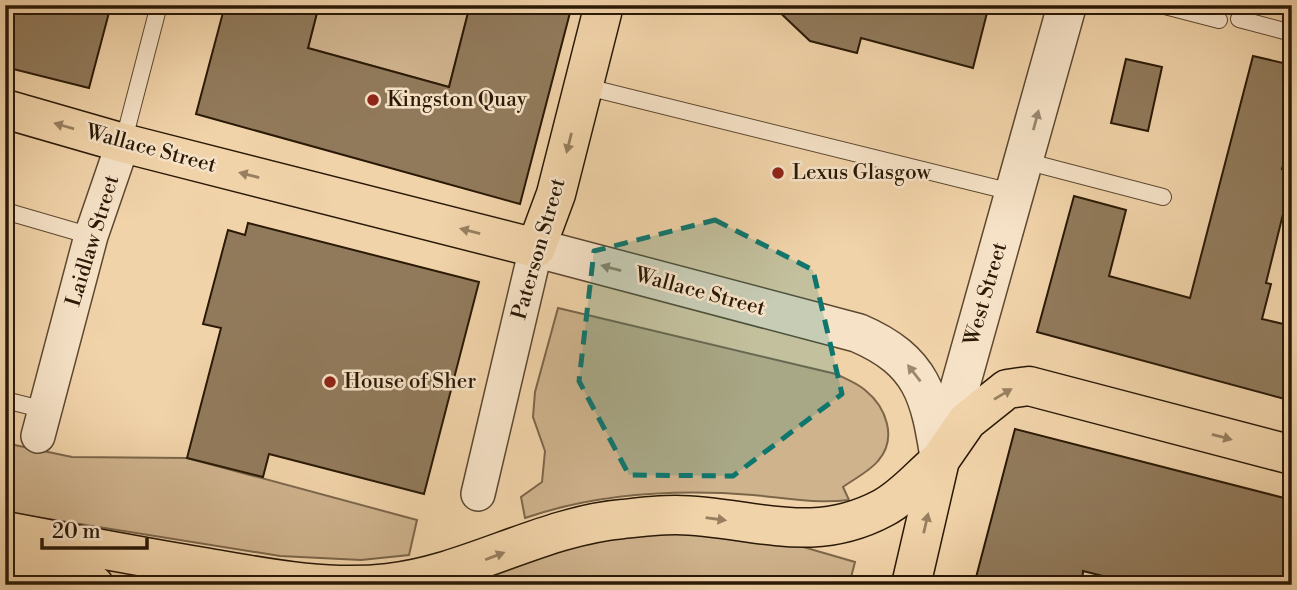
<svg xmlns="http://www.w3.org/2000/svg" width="1297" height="590" font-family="'Libre Bodoni',serif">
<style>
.green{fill:#cfb38d;stroke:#7c664a;stroke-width:2}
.building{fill:#917a5b;stroke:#2a1906;stroke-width:2}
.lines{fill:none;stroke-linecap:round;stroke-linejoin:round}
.service-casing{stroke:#5c482f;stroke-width:18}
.minor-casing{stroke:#5c482f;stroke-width:36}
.tertiary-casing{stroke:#5c482f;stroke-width:41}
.primary-casing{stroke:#2a1906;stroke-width:41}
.motorway-casing{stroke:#2a1906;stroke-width:41}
.service{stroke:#f6e2c7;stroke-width:16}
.minor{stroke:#f6e2c7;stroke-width:33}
.tertiary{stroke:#f6e2c7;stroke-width:38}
.primary{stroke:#f1d3a9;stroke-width:38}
.motorway{stroke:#f1d3a9;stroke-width:38}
.oneway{fill:#9a8870}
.oneway2{fill:#977f60}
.marked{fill:#0f766e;fill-opacity:0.2;stroke:#0f766e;stroke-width:5;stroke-dasharray:14 9;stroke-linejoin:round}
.poi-dot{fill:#8f2418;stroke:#f6e2c7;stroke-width:2.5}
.labels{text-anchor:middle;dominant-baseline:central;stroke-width:5;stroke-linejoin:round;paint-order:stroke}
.poi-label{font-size:21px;fill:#2a1906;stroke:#f6e2c7;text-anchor:start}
.street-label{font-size:21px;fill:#2a1906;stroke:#f6e2c7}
</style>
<rect width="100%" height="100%" fill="#f1d3a9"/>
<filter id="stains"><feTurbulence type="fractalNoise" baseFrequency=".00286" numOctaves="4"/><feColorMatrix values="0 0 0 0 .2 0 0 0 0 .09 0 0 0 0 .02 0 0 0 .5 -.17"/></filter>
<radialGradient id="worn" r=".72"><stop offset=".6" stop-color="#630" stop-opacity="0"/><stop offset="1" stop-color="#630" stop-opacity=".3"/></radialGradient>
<!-- green -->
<path class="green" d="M319,5H470L449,87L308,48Z
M558,308L836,374C846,379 857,383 865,390C886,407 898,438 878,461C870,471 854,479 843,487L849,500C817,504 786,498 753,495C676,489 598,493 525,518L521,497L542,482L545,451L533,417L535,392Z
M5,443L72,457L187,458L417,520L409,555L361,560L280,556L5,512Z
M641,529L793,544L855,562L849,585H438Z"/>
<!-- building -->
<path class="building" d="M5,5H111L89,88L5,67Z
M225,5H319L308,48L449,87L470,5H572L520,204L196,114Z
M772,5H989L973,68L861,38L857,53L810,41Z
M1253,56L1292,65V134L1282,169L1292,172V207L1285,206L1266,283L1271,284L1262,319L1292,326V401L1037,332L1074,196L1126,210L1109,276L1190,298Z
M1126,59L1162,67L1148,131L1111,123Z
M248,223L479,282L424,494L269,454L263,477L187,458L221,328L203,324L228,230L245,235Z
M1015,429L1292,500V585H1177L1145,576L1143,585H1139L1083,571L1082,585H974Z"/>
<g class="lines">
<!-- service casing -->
<g class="service-casing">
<path id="service" d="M1161,5L1219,20
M1239,19L1292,33
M583,86L1016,193
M123,143L159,5
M1025,161L1163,197
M5,211L91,236
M5,400L45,410"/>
</g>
<!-- minor casing -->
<g class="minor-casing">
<path id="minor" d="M38,436L91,236L123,143
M478,494L536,248"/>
</g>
<!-- tertiary casing -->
<g class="tertiary-casing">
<path id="tertiary" d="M536,248L858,333C923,361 930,396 940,460
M942,451L1067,5"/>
</g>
<!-- primary casing -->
<g class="primary-casing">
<path id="primary" d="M5,109L123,143L536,248L556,194L604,5
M911,585L940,460L967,421L1007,389L1029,386L1292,455"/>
</g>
<!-- motorway casing -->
<g class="motorway-casing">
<path id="motorway" d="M5,531C73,544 141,557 209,568C267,578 328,590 388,583C469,574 542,526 623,519C640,517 658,515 676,515C751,516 810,547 883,508C904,497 922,475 940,460
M5,570L94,585"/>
</g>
<!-- service -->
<use href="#service" class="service"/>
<!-- minor -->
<use href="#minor" class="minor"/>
<!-- tertiary -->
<use href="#tertiary" class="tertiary"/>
<!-- primary -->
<use href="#primary" class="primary"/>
<!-- motorway -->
<use href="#motorway" class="motorway"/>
</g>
<!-- one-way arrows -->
<defs><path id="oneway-solid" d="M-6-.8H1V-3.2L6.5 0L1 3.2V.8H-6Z" transform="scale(1.75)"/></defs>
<g class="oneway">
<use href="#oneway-solid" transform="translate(1036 120) rotate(-75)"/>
<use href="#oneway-solid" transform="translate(611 268) rotate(-165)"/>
<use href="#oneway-solid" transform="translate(914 373) rotate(-128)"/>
</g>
<g class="oneway2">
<use href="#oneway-solid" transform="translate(64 126) rotate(-164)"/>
<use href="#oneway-solid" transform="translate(569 143) rotate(104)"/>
<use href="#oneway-solid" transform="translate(249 175) rotate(-166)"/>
<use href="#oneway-solid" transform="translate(470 231) rotate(-166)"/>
<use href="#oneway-solid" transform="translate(1003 394) rotate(-31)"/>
<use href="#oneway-solid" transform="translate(1222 437) rotate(15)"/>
<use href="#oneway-solid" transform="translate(716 519) rotate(8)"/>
<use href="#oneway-solid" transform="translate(926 523) rotate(-77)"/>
<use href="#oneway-solid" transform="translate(495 556) rotate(-21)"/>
</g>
<!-- marked area -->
<path class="marked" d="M715,220L813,270L842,394L733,476L629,475L579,381L594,251Z"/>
<!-- markers -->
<g class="poi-dot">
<circle cx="373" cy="100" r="7"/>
<circle cx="778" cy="173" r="7"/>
<circle cx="330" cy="382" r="7"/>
</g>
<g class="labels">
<!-- poi labels -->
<g class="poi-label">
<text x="387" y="100">Kingston Quay</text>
<text x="792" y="173">Lexus Glasgow</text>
<text x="344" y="382">House of Sher</text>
</g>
<!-- street labels -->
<g class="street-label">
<text transform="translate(151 149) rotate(15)">Wallace Street</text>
<text transform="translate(93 241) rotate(-73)">Laidlaw Street</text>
<text transform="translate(539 249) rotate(-74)">Paterson Street</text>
<text transform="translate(700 292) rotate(15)">Wallace Street</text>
<text transform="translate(986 294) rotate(-74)">West Street</text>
</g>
</g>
<!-- margin -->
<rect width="1297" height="590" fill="none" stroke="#f1d3a9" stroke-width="28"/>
<rect x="7" y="7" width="1283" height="576" fill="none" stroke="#2a1906" stroke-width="3.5"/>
<rect x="14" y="14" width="1269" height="562" fill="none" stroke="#2a1906" stroke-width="2"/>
<!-- scale -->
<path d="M42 538v10h105v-10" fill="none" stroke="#2a1906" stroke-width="3.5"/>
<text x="52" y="538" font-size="21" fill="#2a1906" stroke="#f6e2c7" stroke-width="5" paint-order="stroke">20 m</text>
<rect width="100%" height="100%" filter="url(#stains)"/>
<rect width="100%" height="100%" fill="url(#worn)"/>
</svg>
